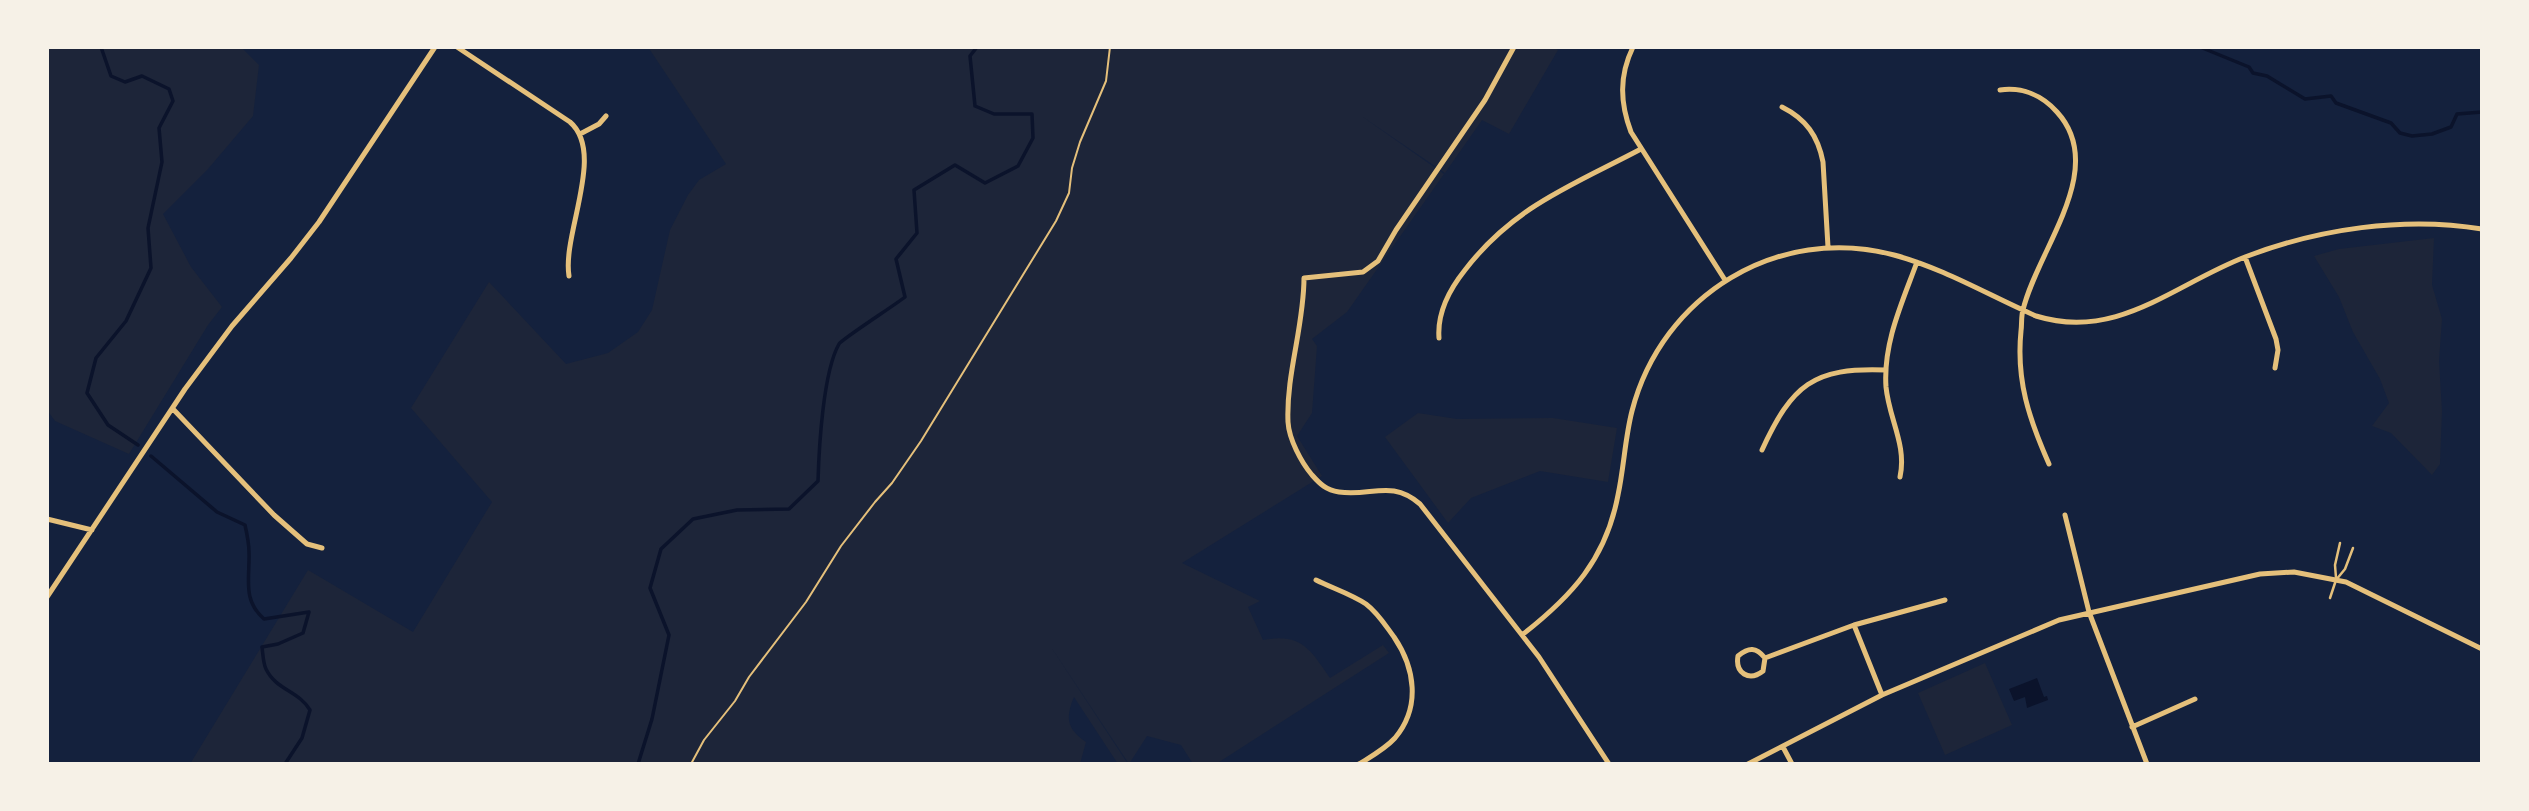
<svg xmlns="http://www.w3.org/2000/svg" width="2529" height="811" font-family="'Titillium Web',sans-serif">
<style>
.green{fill:#1d2539}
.water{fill:#0b132b}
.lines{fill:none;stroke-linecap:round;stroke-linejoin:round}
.stream{stroke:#0b132b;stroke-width:3.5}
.path{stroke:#e5c07b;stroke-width:2}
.service{stroke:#e5c07b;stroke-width:2.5}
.minor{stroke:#e5c07b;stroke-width:5}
</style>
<rect width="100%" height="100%" fill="#14213d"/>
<!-- green -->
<path class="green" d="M47,47H241L259,65L253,116L208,169L163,214L191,267L222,307L208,325L129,454L55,421L47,410Z
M648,47H1554L1558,50L1509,134L1482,120L1445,173L1360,115L1444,174L1347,312L1312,339L1317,346L1312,413L1297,436L1322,476L1182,563L1260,601L1248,607L1263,640C1301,633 1310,649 1330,678L1383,645L1389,653L1216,764H1193L1181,745L1147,736L1129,764L1049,644L1128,764H1118L1074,697C1065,718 1067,729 1086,742L1080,764H190L308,570L413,632L492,502L411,408L489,282L566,364L608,353L638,332L652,310L670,230L688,195L699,180L726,164Z
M2434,238L2432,285L2442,319L2439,361L2442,411L2440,464L2432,475L2391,433L2372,426L2389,403L2380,379L2353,332L2339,297L2314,256L2339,249Z
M1418,413L1457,419L1553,418L1617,428L1608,482L1540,471L1471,498L1448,523L1385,437Z
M1985,663L2012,725L1945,755L1918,693Z"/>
<!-- water -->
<path class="water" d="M2037,678L2044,697L2047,696L2048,700L2027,708L2025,697L2014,701L2009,689Z"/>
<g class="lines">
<!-- stream -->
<path class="stream" d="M101,47L111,76L125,82L142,76L169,89L173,101L159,128L162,162L148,228L151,268L126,321L96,358L87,393L108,425L138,445
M2200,47L2249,67L2253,73L2267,76L2305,99L2331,96L2336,103L2391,123L2400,133L2412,136L2432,134L2451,127L2457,114L2482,112
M151,456L217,512L245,525C247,534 249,543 249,552C250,578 242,600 264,619L309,612L303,633L278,644L262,647C263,654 263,663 266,669C276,690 299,691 310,710L302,738L285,764
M638,764L652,719L669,635L650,588L661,549L693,519L737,510L789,509L818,481C819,448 823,372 839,344C842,339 895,305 905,297L896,259L917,233L914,190L955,165L985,183L1018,166L1033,138L1032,114H994L975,106L970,56L977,47"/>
<!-- path -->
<path class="path" d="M691,764L704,740L735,701L749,677L806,602L841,546L875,502L892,483L921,441L1056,221L1069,193L1072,168L1080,142L1106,81L1110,47"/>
<!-- service -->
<path class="service" d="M2336,578L2335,565L2340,543
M2330,598L2336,580L2345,569L2353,548"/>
<!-- minor -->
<path class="minor" d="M457,47L570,122C606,153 562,234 569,276
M1514,47L1485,100L1396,230L1378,261L1363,272L1304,278C1304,326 1286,374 1288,422C1289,439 1301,462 1312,475C1320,484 1326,490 1339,492C1371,497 1391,479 1420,504L1539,657L1609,764
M1633,47C1619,76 1620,103 1631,132L1725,280
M2000,90C2022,87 2042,95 2057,112C2109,169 2037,250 2023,310C2021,316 2022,324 2021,331C2016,380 2029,419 2049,464
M1782,107C1806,119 1818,136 1823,162L1828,247
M580,134L599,124L606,116
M2245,257L2276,339L2278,350L2275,368
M1439,338C1437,312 1449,290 1465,270C1514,206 1573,185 1641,149
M173,409L274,515L307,544L322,548
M1762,450C1792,385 1813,367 1886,370
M1900,477C1907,445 1889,419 1886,387C1883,343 1902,303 1917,262
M2065,515L2089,612L2147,764
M47,519L92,530
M1316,580C1332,588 1351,594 1366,604C1378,613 1385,625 1394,637C1415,668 1421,707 1395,738C1385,749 1372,756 1359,764
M47,597L185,389L232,326L291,258L319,222L435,47
M1854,625L1882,695
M1522,635C1572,596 1606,559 1618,495C1624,467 1625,438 1632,411C1662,295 1778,224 1894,255C1943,268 1990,296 2036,316C2117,341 2173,285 2245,257C2318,229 2404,216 2482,229
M1765,658L1763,671C1749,682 1735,673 1738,656C1749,647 1756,647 1765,658L1854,625L1945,600
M2132,727L2195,699
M1783,747L1792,764
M1748,764L1882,695L2059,620L2260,574L2294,572L2346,582L2482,649"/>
</g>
<!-- border -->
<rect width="2529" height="811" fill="none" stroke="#f6f1e7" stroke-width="98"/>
</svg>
